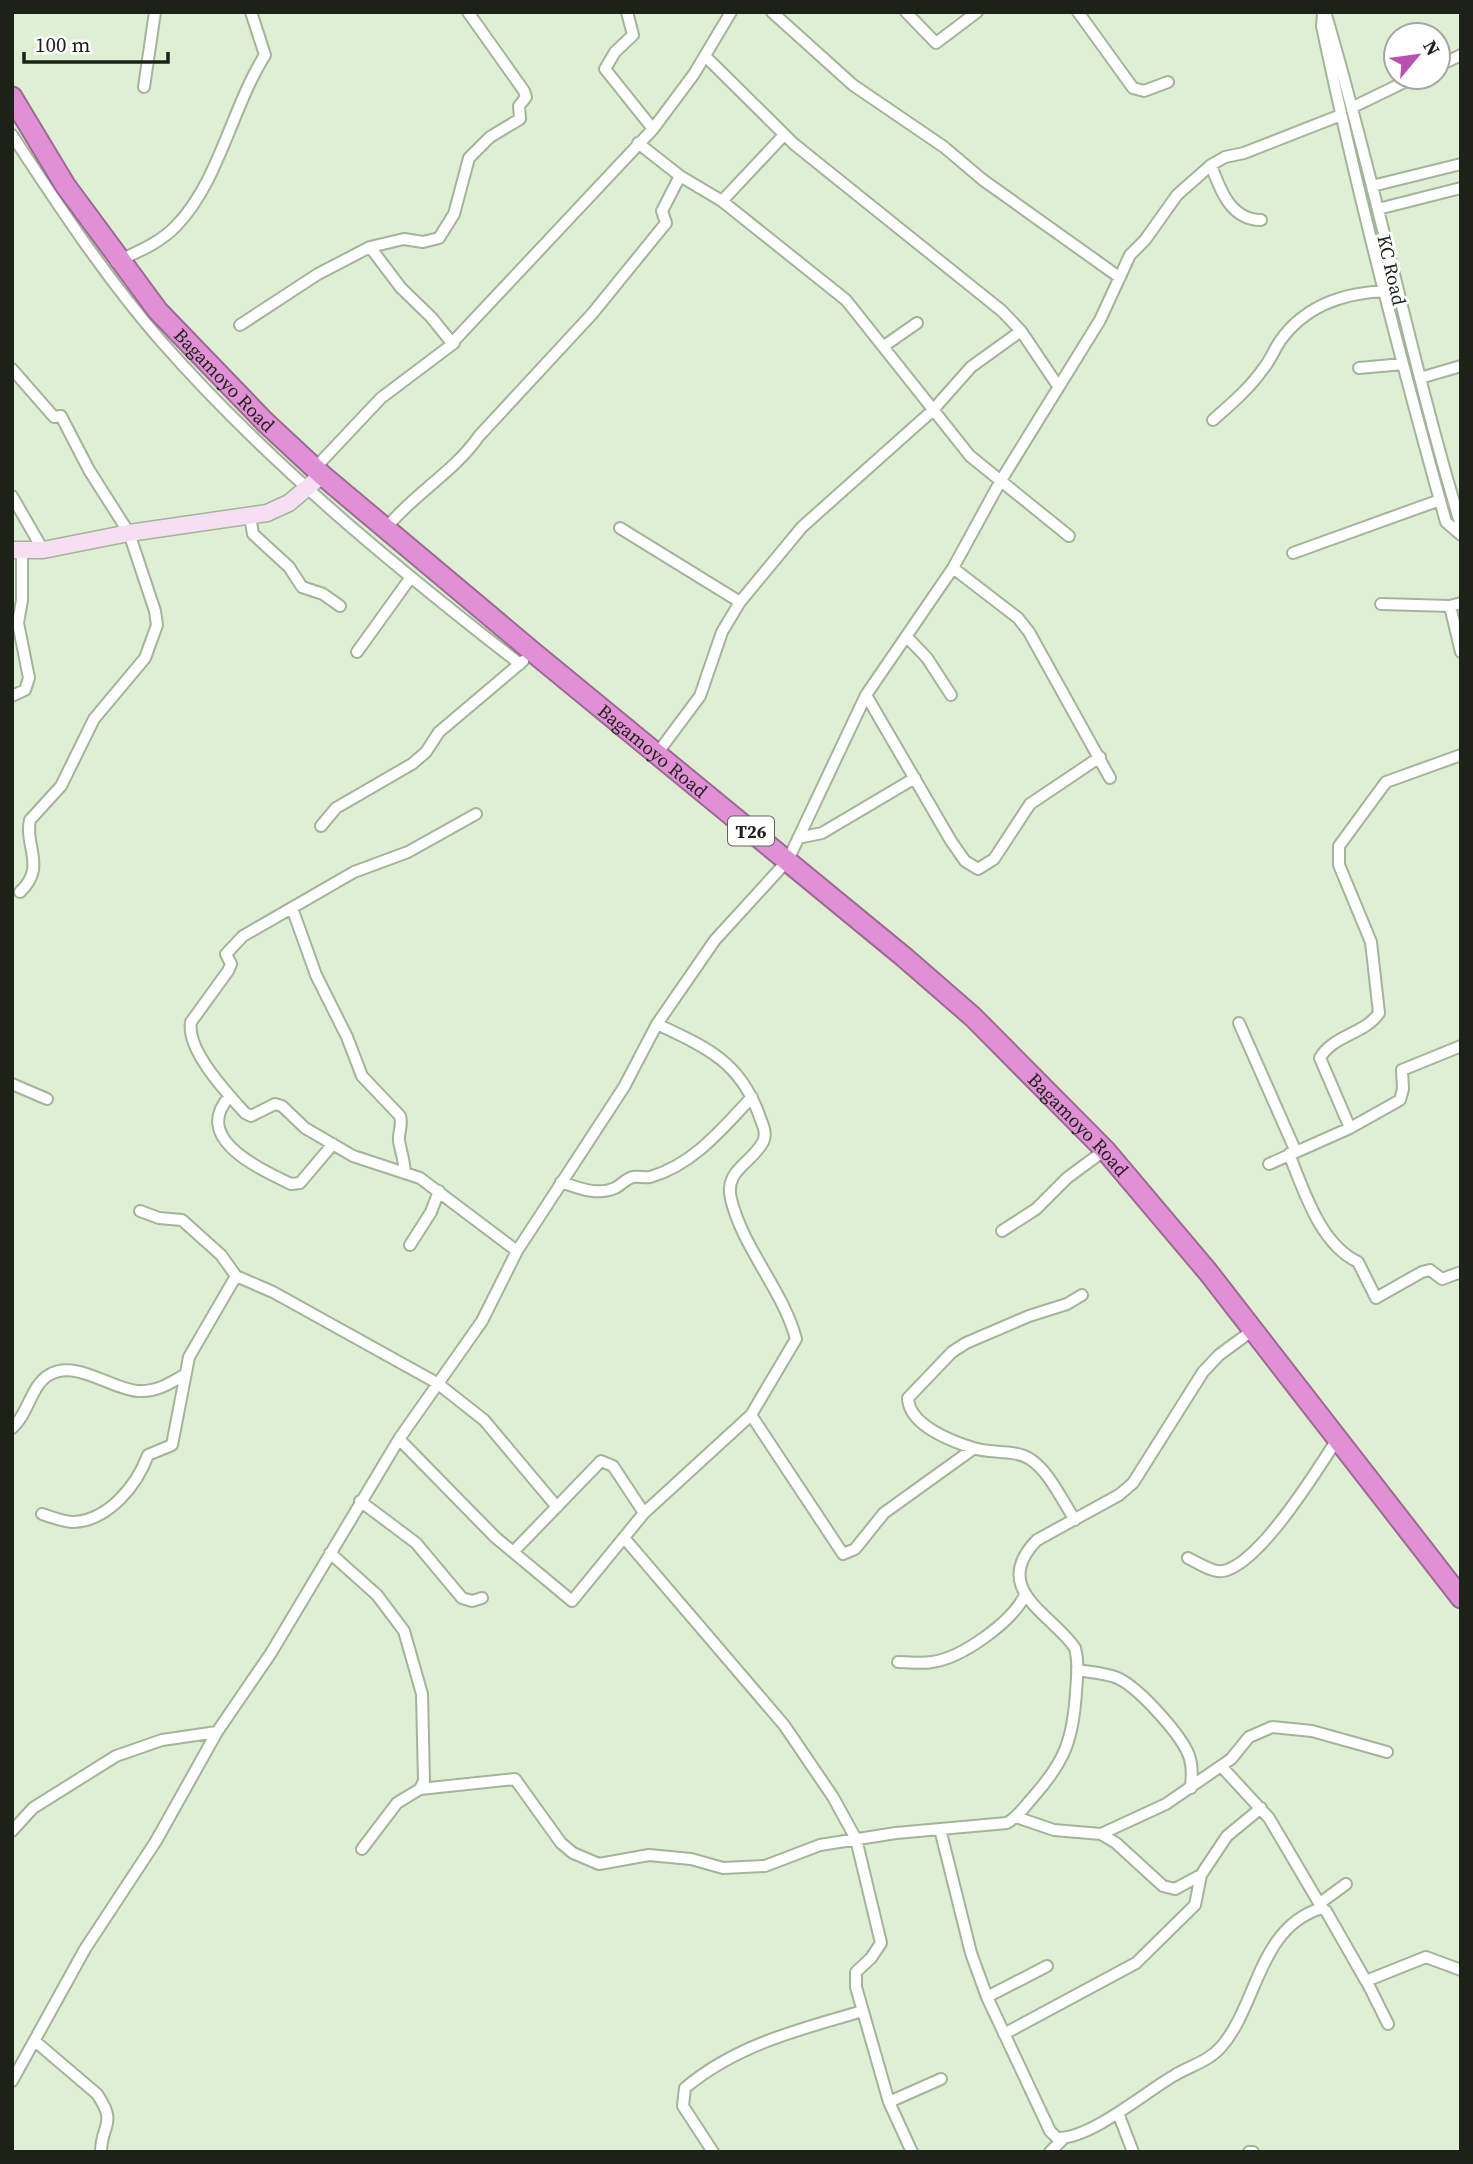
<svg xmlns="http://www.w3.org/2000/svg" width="1473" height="2164" font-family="'Source Serif 4',serif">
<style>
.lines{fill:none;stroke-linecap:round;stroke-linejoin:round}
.street-casing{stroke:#a4b49b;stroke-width:14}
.secondary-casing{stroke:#a4b49b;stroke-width:19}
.highway-casing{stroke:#9c6a94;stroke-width:23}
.street{stroke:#fff;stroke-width:10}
.secondary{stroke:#f6def3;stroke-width:16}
.highway{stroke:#e190d6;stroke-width:19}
.labels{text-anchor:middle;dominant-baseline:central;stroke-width:6;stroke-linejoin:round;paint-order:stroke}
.shield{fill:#fff;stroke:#60645d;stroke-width:2}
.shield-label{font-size:18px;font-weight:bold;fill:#1c2218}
.street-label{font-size:19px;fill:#1c2218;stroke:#fff}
</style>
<rect width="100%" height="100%" fill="#deefd4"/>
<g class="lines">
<!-- street casing -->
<g class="street-casing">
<path id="street" d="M468,12L524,91L526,97L519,106L520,119L490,137L469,158L454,214L439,238L423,242L404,239L370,247L401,288L431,317L452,343L653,129L694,74L731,12
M627,12L633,35L615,52L605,69L653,129
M772,12L853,85L944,147L983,180L1119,277
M906,12L936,43L977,12
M1078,12L1133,88L1144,91L1168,82
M1323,12L1322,26C1357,193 1400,358 1446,522L1461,535
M1326,15C1376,184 1410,357 1461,526
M705,56L794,144L1002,311L1021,331L1058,386
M1438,66L1461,55
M144,87L155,12
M1353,107L1415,77
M12,135C58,205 106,278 161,341C267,462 394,566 520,664
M638,143L680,176L722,201L846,300L970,456L1069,536
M1211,165C1220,190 1231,220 1261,220
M1372,186L1461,164
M722,201L784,135
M1378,209L1461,188
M116,262C137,252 160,243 176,226C219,182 232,107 265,55L251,12
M240,325L318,274L370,247
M884,346L917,323
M1359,368L1403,364
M12,369L54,417L61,416L89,470L129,533L155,611L157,625L145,658L94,719L61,786L30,820C24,846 47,867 20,892
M1420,378L1461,366
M1213,420C1231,404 1249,389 1263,369C1270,361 1274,350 1280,341C1306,304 1346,292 1389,291
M315,468L381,398L454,343
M12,496L43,550
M250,516L253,534L289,567L302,587L323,594L340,606
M387,527C415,493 454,472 479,436L592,314L666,223L662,211L680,176
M620,528L740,602
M1293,553L1440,500
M953,568L1018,618L1029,632L1110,778
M1381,604L1450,606L1461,603
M1450,606L1461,652
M907,637L927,658L951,695
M357,652L411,577
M866,695L951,841L965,861L978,869L994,859L1030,804L1100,757
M12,696L25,690L29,678L18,623L22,600V550
M656,755L700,696L722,632L740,602L802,527L932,411L971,367L1021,331
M476,814L408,852L354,872L243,936L226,954L231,964L228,971L191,1022C186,1050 227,1093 245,1113L251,1116L275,1104L282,1106L305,1128L353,1156L420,1178L517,1251
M321,826L336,808L412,764L426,752L439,732L523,661
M798,838L822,833L915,778
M292,908L316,975L347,1037L362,1076L400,1116C403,1126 398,1132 399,1141C401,1152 404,1160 405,1172
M1239,1023L1296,1152
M12,1084L47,1099
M230,1096C191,1138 258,1168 291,1184L300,1183L333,1144
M1350,1128L1320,1058C1333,1035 1365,1034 1379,1013L1371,942L1339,865V846L1386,782L1461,755
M1289,1154C1304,1191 1320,1244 1358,1262L1376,1298L1422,1272L1430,1270L1442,1279L1461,1272
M1269,1164L1350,1128L1400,1100L1403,1089L1402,1070L1461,1046
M561,1182C578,1188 598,1196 615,1188C621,1185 627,1178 633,1177C639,1176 644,1178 650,1177C694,1164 722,1129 752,1097
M140,1211L159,1218L182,1220L221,1255L236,1276L273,1292L437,1383L484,1420L557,1507
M1002,1231L1036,1209L1067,1178L1105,1150
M410,1245L431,1212L439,1191
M751,1415L843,1554L855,1549L884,1513L973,1449
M12,1428C28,1415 31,1385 49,1375C76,1359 111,1389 138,1391C156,1392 169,1384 184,1375
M399,1439L495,1537L572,1601L644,1513L751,1415L796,1339C783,1290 743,1249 731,1199C724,1170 751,1164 763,1142C768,1132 761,1122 758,1112C738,1060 705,1047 657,1024
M360,1501L416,1543L462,1598L472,1601L482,1598
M42,1514C52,1517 63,1522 74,1522C109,1520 137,1485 148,1455L172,1445L189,1357L236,1276
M1075,1520C1063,1502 1049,1471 1030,1459C1014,1449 991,1454 973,1448C951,1441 909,1425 908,1398L952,1352L966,1343L1029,1316L1067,1304L1082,1295
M625,1539L784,1725L833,1797L856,1839L881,1943L871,1958L856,1972V1987L889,2102L912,2152
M513,1552L601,1461L613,1466L644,1513
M330,1553L377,1595L404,1631L422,1694L424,1781L420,1789L397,1803L362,1849
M1188,1558C1198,1563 1213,1573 1223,1571C1260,1564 1317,1470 1338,1438
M898,1662C909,1662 921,1664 932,1662C962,1658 1012,1622 1025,1595
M1077,1670C1089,1672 1103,1673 1115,1677C1136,1684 1177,1731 1187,1751C1193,1763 1192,1775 1191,1788
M1221,1766L1269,1818L1322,1908
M420,1789L515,1779L561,1843L573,1853L599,1864L649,1855L691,1859L723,1868L765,1866L820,1845L896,1833L1007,1823C1019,1816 1025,1806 1034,1796C1065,1761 1073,1739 1076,1692C1077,1677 1079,1662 1075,1648C1052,1614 989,1589 1037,1540L1119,1495L1133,1483L1203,1372L1219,1355L1253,1330
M1016,1817L1054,1830L1101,1834L1116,1843L1163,1886L1175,1889L1201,1875L1227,1836L1261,1808
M940,1829L971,1953L987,1997L1050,2131L1057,2138C1091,2139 1145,2092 1175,2075C1190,2066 1209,2061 1221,2047C1258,2005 1258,1927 1322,1908L1326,1911L1366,1981L1426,1957L1461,1970
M12,1831L33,1808L116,1756L162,1740L217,1732
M1101,1834L1166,1804L1231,1759L1249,1737L1272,1727L1312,1731L1387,1752
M1320,1903L1346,1884
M1367,1982L1388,2024
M987,1997L1047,1966
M1004,2034L1136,1963L1195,1905L1201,1875
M36,2042L97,2094C118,2125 101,2124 101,2152
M12,2081L85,1949L156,1841L217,1732L271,1653L399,1439L482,1321L517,1251L624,1087L657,1024L715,940L788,860L866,695L953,568L1000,482L1100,320L1130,255L1145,240L1177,195L1211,165L1225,157L1244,153L1341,115
M889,2102L941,2079
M1118,2113L1133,2152
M713,2152L683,2106L685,2088C736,2045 800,2029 863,2011
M1050,2152L1064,2138
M1249,2152H1253"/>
</g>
<!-- secondary casing -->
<g class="secondary-casing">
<path id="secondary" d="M12,550H43L129,533L267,513L289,503L322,475"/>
</g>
<!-- highway casing -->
<g class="highway-casing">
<g id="highway">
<path id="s1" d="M12,97L65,185L158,311L265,422L322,475L534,653L904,957L973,1017L1105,1150L1208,1272L1461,1598"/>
</g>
</g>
<!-- street -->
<use href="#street" class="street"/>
<!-- secondary -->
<use href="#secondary" class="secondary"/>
<!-- highway -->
<use href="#highway" class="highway"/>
</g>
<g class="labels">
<!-- shield labels -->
<rect class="shield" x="728" y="816.5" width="46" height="29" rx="5"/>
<g class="shield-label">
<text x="751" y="831">T26</text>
</g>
<!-- street labels -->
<g class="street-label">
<text transform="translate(1392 270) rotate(77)">KC Road</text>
<text stroke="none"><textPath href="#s1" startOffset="355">Bagamoyo Road</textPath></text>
<text stroke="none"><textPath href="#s1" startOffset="922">Bagamoyo Road</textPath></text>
<text stroke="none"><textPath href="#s1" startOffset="1489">Bagamoyo Road</textPath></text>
</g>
</g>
<!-- border -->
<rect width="1473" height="2164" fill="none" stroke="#1c2218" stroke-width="28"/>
<!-- north arrow -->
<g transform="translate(1417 56) rotate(61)"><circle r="33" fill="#ffffff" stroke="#a4a7a3" stroke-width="2"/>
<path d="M0-5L12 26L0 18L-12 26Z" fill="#ba4faf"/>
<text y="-10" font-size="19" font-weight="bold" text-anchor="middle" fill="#1c2218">N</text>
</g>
<!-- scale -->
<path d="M24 52v10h144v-10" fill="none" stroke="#1c2218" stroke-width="3.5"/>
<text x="35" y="52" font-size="21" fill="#1c2218" stroke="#ffffff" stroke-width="5" paint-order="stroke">100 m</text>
</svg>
